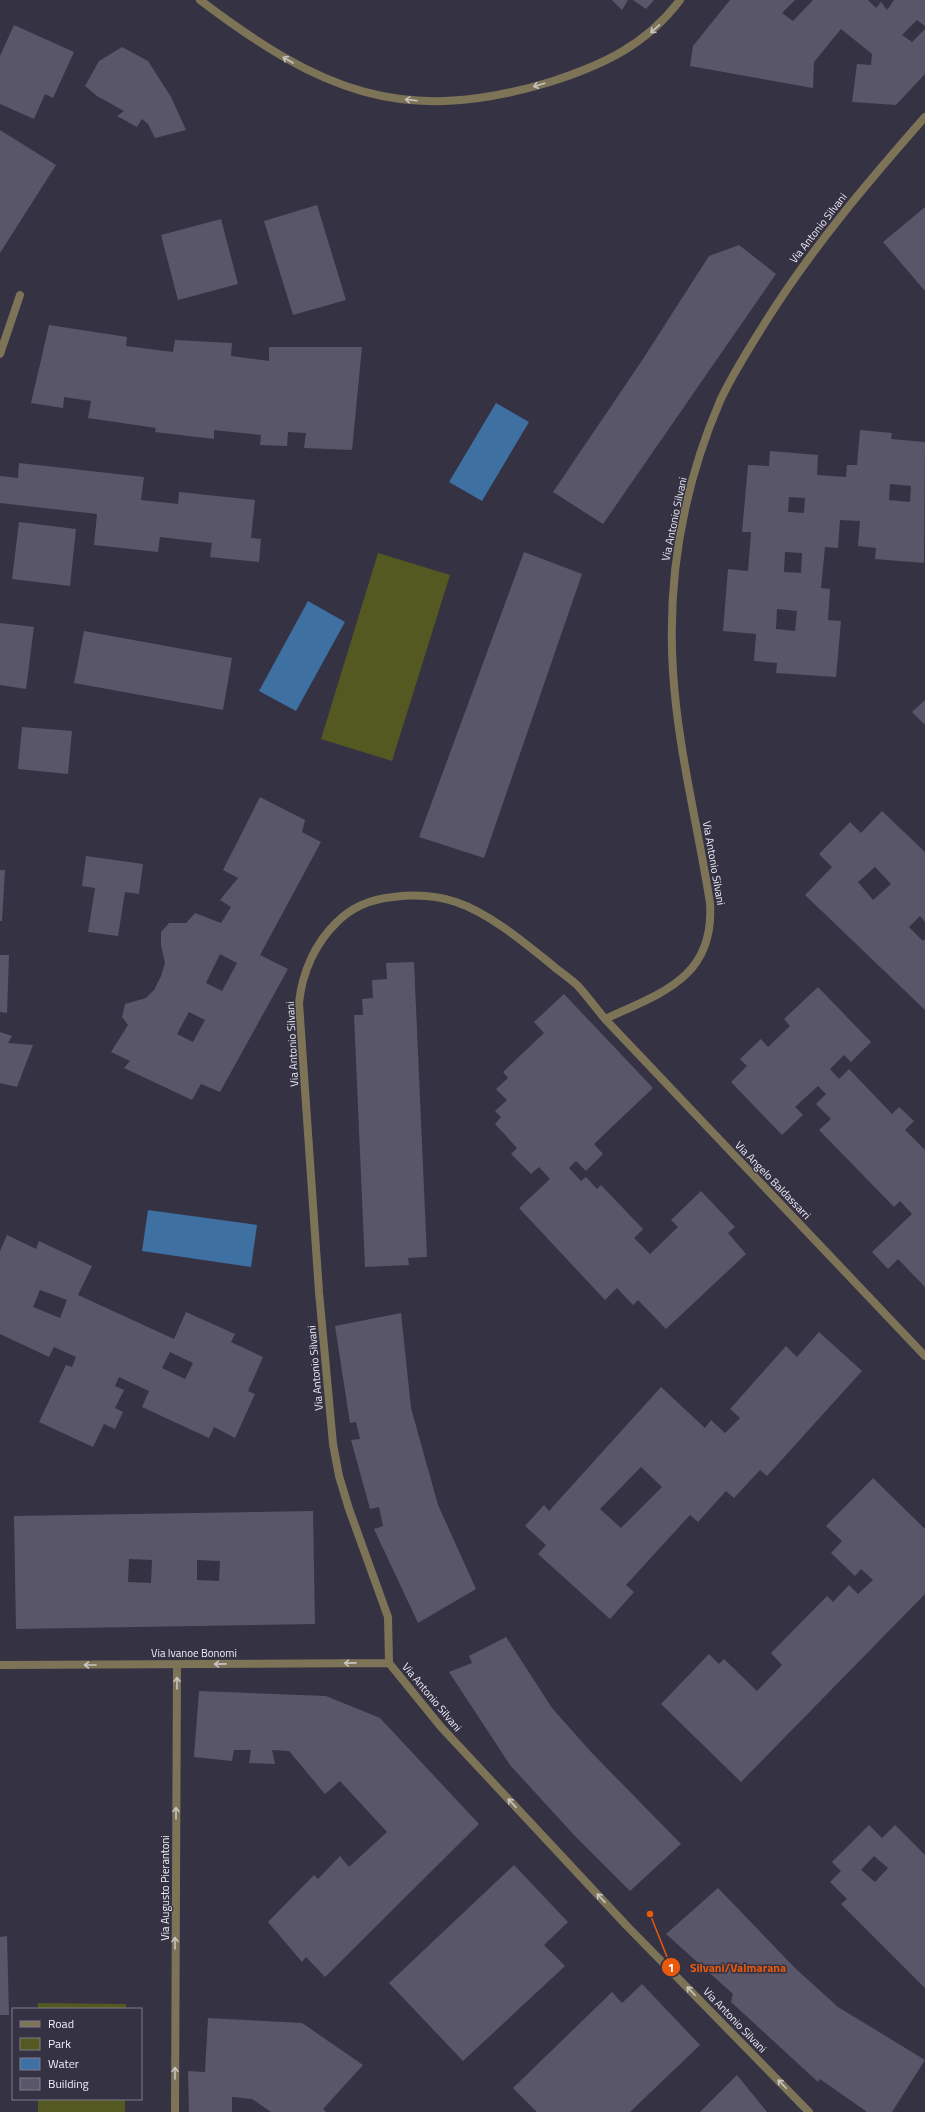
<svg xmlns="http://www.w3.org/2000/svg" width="925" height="2112" font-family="'Titillium Web',sans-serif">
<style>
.green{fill:#545921}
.water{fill:#3e70a2}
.building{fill:#5a5669;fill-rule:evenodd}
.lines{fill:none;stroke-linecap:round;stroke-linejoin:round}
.minor{stroke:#7d7458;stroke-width:8}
.oneway{stroke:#c7c3c0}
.labels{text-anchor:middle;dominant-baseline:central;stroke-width:3;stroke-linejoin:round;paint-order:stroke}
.street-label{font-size:11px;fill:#efedf8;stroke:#353243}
.leader{fill:none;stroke:#e8590c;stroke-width:1.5}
.callout-dot{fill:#e8590c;stroke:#353243;stroke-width:1.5}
.mark-label{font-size:12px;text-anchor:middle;font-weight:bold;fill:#fff}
.callout-label{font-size:12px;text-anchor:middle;font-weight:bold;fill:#e8590c;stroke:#353243;stroke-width:3;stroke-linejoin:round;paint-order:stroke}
</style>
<rect width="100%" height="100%" fill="#353243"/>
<!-- green -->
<path class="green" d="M378,553L450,575L392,761L321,739Z
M38,2003L126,2004V2009H38Z
M38,2099H125V2112H38Z"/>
<!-- water -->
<path class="water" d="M496,403L529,422L482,501L449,482Z
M308,601L345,622L296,711L259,691Z
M148,1210L257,1225L251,1267L142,1251Z"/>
<!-- building -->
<path class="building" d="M612,0H628L622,10Z
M633,0H654L646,9Z
M730,0H795L782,13L793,21L813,0H868L876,8L881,2L887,10L894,0H925V26L917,20L902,35L912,42L925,29V74L896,105L852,102L857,64L871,65L872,54L841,29L814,62L813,88L690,66L693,46Z
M14,25L74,52L53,98L45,94L34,119L0,104V56Z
M122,47L148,61L171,97L186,130L155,138L148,124L142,119L137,127L117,116L124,111L97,96L85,86L99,61Z
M0,130L56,165L0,253Z
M317,205L346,300L293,315L264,221Z
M925,207V291L883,242Z
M221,219L238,284L178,300L161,235Z
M739,245L776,274L603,524L553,492L641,362L709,256Z
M49,325L127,337L126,346L173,352L175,340L232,343L231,356L269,361V347H362L352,450L304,448L306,433L288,432L287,446L260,445L261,435L214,430V439L155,432L156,428L88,418L91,401L64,397L63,408L31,403Z
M860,430L892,433L891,439L925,442L924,563L875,559L876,548L858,546L860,521L840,520L838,548L825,547L821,588L830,589L828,620L841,621L836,677L776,673L777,663L754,661L756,634L723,631L728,569L748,571L751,532H742L748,465L769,466L770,451L818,455L817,475L846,477L847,465H857ZM890,484L911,486L910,502L889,500ZM789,497L805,498L804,513L788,512ZM785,552L802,553L801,573L784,572ZM777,609L797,611L795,631L776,629Z
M19,463L144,477L141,500L178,504L179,492L255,500L251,538L261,539L259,562L210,557L212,543L160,537L158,552L94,545L97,514L0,503V476L18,478Z
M19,522L76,529L70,586L12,579Z
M524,552L582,574L484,858L419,837Z
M0,623L34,627L26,689L0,685Z
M84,631L232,658L223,710L74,683Z
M925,700V725L912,712Z
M22,727L72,731L68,774L18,769Z
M260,797L305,820L302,832L321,842L260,955L288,969L220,1092L201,1084L192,1100L124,1068L130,1061L111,1052L128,1025L122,1017L125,1004L146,998L154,990L161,976L165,963L161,945V932L169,923H186L195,913L221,923L231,907L220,900L238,878L223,870ZM220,954L237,963L222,991L206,983ZM189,1012L205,1020L193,1042L177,1034Z
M882,811L925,852V922L920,916L909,927L923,941L925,939V1010L805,895L832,867L819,854L850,822L861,833ZM875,867L891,884L873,900L858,882Z
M86,856L143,864L139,894L125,892L118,936L88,932L95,888L82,886Z
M0,870H5L2,921H0Z
M0,955H9L7,1013L0,1012Z
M414,962L427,1257L408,1258L409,1265L365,1267L354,1015H363L362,999L373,998L372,980L387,979L386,963Z
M818,987L871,1042L851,1062L844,1055L830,1069L839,1079L849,1069L892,1114L899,1107L914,1121L905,1130L925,1150V1287L898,1259L888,1269L872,1252L912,1214L900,1201L894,1207L819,1130L831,1119L816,1104L826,1094L818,1086L795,1107L803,1115L782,1135L731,1082L747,1066L740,1059L761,1039L768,1047L790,1026L784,1019Z
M564,994L653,1088L594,1144L603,1154L586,1171L576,1161L569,1168L581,1181L586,1177L597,1189L601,1185L643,1229L634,1238L650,1254L678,1227L671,1220L701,1191L735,1227L728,1233L746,1254L666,1329L638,1300L633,1305L617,1288L605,1300L519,1208L550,1179L539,1167L531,1174L511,1154L517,1148L495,1124L501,1117L495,1111L507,1100L496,1089L508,1078L503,1072L544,1033L534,1022Z
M0,1032L12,1036L8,1043L33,1045L17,1087L0,1083Z
M7,1235L36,1249L39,1241L92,1266L78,1295L174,1339L186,1312L235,1334L231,1342L263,1357L248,1391L255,1394L235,1438L214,1427L209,1438L142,1407L149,1391L119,1377L115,1386L124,1390L115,1408L123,1412L115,1429L104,1424L93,1447L39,1422L66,1365L72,1367L76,1357L54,1347L49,1357L0,1334V1251ZM40,1290L67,1300L60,1318L33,1307ZM170,1352L193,1363L185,1379L162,1368Z
M401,1313L411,1408L438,1505L476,1589L418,1623L374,1529L383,1526L379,1507L370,1509L351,1440L360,1439L356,1422L350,1423L335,1326Z
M819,1332L862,1371L767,1476L760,1470L734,1498L726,1491L698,1522L690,1515L626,1585L634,1592L610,1619L538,1554L546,1545L525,1526L544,1505L549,1511L661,1387L705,1428L711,1420L725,1433L740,1418L730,1409L786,1346L797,1357ZM641,1467L662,1487L621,1528L600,1509Z
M873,1478L925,1529V1594L741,1782L661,1704L709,1654L719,1664L724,1659L757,1691L782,1665L771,1653L827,1596L833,1602L849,1585L858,1594L873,1580L861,1569L855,1576L831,1553L842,1541L826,1526Z
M313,1511L315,1624L16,1629L14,1516ZM129,1559L152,1560L151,1583L128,1582ZM197,1560L220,1561L219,1581L197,1580Z
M506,1637L552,1708L591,1752L681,1844L630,1891L574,1835L510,1765L449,1672L472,1663L469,1656Z
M199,1691L326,1696L380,1718L479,1824L325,1977L306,1957L302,1962L268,1922L314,1875L318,1879L340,1856L349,1867L387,1832L340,1781L325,1794L289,1751L272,1750L275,1764L249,1763L251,1750H234L232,1761L194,1757Z
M869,1825L882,1838L895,1825L925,1855V1988L841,1904L847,1899L830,1882L841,1871L832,1862ZM874,1856L888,1868L875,1882L861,1870Z
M514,1865L568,1922L544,1945L565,1966L463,2061L389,1983Z
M718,1888L795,1968L838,2007L925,2060L892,2112H867L820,2079L818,2082L731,2002L733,1994L666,1934Z
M7,1936L9,2015H0V1937Z
M642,1984L700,2045L630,2112H537L513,2088L612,1992L622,2003Z
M208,2018L302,2023L363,2065L323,2109L326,2112H271L252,2099L232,2097V2112H189L188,2071L205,2072Z
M737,2075L767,2112H700Z"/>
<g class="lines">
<!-- minor -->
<path class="minor" d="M200,0C319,90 401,127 550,82C603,65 646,45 680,0
M0,354L20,295
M605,1019L925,1356
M0,1665L389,1663
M175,2112L177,1665
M809,2112L626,1925L441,1727L389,1663L388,1617L349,1509L339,1476L333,1444L319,1292L299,1003C302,973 315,943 337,922C352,907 372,899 393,897C416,894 435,895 456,902C489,913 525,943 552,965C560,972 570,978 578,986C587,996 596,1008 605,1019C661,993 715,978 710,903C698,826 678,750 673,672C667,579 683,487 720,401C732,375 748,350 763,326C810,250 867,183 925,117"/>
</g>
<!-- one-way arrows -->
<defs><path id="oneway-shaft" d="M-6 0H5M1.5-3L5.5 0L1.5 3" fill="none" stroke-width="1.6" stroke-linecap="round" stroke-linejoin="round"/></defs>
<g class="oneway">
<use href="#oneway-shaft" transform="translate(655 29) rotate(137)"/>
<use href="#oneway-shaft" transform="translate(288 60) rotate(-150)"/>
<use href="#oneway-shaft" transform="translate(539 85) rotate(163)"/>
<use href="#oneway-shaft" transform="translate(411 100) rotate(-173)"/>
<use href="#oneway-shaft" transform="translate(350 1663) rotate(179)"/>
<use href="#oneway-shaft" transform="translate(220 1664) rotate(179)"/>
<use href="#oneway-shaft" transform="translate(90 1665) rotate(180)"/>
<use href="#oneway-shaft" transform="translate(177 1683) rotate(-90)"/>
<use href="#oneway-shaft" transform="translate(512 1803) rotate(-133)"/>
<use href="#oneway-shaft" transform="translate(176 1813) rotate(-90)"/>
<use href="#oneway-shaft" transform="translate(601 1898) rotate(-133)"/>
<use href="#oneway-shaft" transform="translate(175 1943) rotate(-90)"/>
<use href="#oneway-shaft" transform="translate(691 1991) rotate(-134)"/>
<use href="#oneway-shaft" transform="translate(175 2073) rotate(-90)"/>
<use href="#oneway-shaft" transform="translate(782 2084) rotate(-134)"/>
</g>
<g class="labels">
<!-- street labels -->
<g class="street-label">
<text transform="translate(818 228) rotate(-52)">Via Antonio Silvani</text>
<text transform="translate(674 519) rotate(-78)">Via Antonio Silvani</text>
<text transform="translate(714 863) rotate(80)">Via Antonio Silvani</text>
<text transform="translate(292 1044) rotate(-93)">Via Antonio Silvani</text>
<text transform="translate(773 1180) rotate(46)">Via Angelo Baldassarri</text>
<text transform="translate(315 1368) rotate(-95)">Via Antonio Silvani</text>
<text x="194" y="1653">Via Ivanoe Bonomi</text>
<text transform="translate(432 1697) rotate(50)">Via Antonio Silvani</text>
<text transform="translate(165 1888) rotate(-90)">Via Augusto Pierantoni</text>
<text transform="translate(735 2020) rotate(46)">Via Antonio Silvani</text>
</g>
</g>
<!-- callouts -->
<path class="leader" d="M650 1914L671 1967"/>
<g class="callout-dot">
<circle cx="650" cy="1914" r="4"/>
<circle cx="671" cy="1967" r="10"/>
</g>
<g class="mark-label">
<text x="671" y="1972">1</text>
</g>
<g class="callout-label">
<text x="738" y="1972">Silvani/Valmarana</text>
</g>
<!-- legend -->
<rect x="12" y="2008" width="130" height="92" fill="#353243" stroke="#7f7d8b"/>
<rect x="20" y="2021" width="20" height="6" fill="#7d7458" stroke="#7f7d8b"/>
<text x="48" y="2028" font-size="12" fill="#efedf8">Road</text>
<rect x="20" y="2038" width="20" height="12" fill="#545921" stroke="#7f7d8b"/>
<text x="48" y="2048" font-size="12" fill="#efedf8">Park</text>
<rect x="20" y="2058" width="20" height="12" fill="#3e70a2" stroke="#7f7d8b"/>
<text x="48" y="2068" font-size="12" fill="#efedf8">Water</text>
<rect x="20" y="2078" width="20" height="12" fill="#5a5669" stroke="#7f7d8b"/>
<text x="48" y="2088" font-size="12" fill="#efedf8">Building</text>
</svg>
